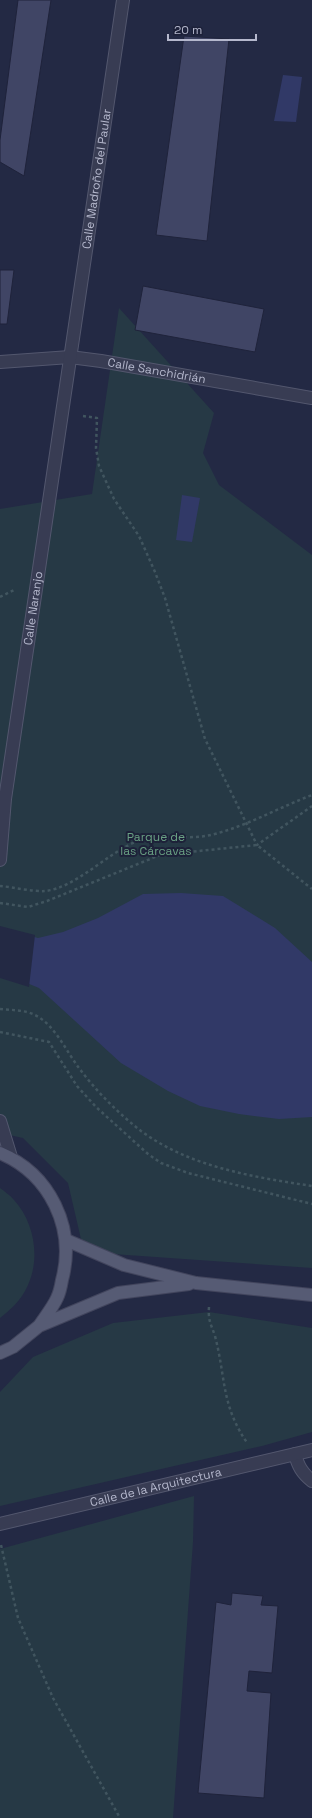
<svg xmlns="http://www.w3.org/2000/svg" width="312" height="1818" font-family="'Space Grotesk',sans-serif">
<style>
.green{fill:#263945}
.water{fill:#313967}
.pier{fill:#232944}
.building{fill:#404565;stroke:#1f233b}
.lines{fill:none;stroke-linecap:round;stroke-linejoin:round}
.minor-casing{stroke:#53576e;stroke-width:14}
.major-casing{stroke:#42455d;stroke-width:14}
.path{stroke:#41555f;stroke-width:2.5;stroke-dasharray:3 3;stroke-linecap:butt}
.minor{stroke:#383c53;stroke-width:12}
.major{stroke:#565b74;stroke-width:12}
.labels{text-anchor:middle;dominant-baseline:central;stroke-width:4;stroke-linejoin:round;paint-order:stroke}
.street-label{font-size:12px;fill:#b5b8cd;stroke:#1d2139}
.park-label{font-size:12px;fill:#6aa184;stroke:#1d2139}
</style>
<rect width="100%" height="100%" fill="#232944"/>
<!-- green -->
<path class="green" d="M119,308L214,413L203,453L219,485L312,555V1268L84,1252L68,1183L23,1138L0,1133V509L92,494Z
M0,1188C5,1192 10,1195 14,1200C36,1224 41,1263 25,1291C19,1302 10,1310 0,1318Z
M209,1312L312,1328V1432L262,1446L0,1506V1392L33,1357L113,1323Z
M194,1496L193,1542L173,1818H0V1549Z"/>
<!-- water -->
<path class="water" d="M283,75L302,77L296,122L274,121Z
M182,495L200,498L192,542L176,540Z
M181,893L223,896L275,928L312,962V1117L279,1119L239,1114L200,1106L168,1091L121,1063L39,988L17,979L0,928L38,938L63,932L98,918L143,894Z"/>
<!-- pier -->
<path class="pier" d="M0,926L35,935L29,987L0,978Z"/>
<!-- building -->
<path class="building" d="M18,0H51L24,176L0,162V140Z
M184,36L229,39L207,241L156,235Z
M0,270H14L7,324H0Z
M143,286L264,309L255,352L135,330Z
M232,1593L263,1596L261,1605L278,1606L272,1673L249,1671L247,1691L271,1693L264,1798L198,1793L216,1602L231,1605Z"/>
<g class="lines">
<!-- minor casing -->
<g class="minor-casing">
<g id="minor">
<path id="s1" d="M0,362L70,357L101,361L312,398"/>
<path id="s2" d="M0,860L5,799L123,0"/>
<path d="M0,1121L11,1157"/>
<path d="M295,1454C298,1466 302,1473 312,1481"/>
<path id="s3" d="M0,1524L312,1450"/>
</g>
</g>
<!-- major casing -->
<g class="major-casing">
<path id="major" d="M0,1153C50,1174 76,1228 62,1280C61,1286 60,1292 57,1298C53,1307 45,1317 39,1326
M66,1240L124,1265L196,1283L312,1295
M0,1353L13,1347L39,1326L118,1293L189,1284"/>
</g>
<!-- path -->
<path class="path" d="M83,416L97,418L96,448L99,466L114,499L139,536L155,572L165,598L205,739L257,845L312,806
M0,597L14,590
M0,886C13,887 33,892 45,891C76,888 108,852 138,841C161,834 187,840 211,835C247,826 278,808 312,795
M0,903L28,907L47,901L160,855L257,845L312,889
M0,1009C12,1010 25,1010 35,1015C55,1025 66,1051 79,1068C96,1091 118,1113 141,1131C190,1167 253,1177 312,1186
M0,1032L49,1042L77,1086L96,1107L148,1154L161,1163L188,1173L312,1204
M209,1307C208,1321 211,1324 215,1336C226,1378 221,1406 248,1444
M1,1545L18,1618L53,1698L120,1818"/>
<!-- minor -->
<use href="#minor" class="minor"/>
<!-- major -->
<use href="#major" class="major"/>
</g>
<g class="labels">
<!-- street labels -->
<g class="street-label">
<text stroke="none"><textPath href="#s2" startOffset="688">Calle Madroño del Paular</textPath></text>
<text stroke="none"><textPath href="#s1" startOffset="158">Calle Sanchidrián</textPath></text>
<text stroke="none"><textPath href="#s2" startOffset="254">Calle Naranjo</textPath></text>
<text stroke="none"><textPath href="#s3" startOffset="160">Calle de la Arquitectura</textPath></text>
</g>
<!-- park labels -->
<g class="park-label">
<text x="156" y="837">Parque de<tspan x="156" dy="14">las Cárcavas</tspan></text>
</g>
</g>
<!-- scale -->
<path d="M168 34v6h88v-6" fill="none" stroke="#b5b8cd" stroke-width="2"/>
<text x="174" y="34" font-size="12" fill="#b5b8cd" stroke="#1d2139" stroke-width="3" paint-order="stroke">20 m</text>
</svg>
